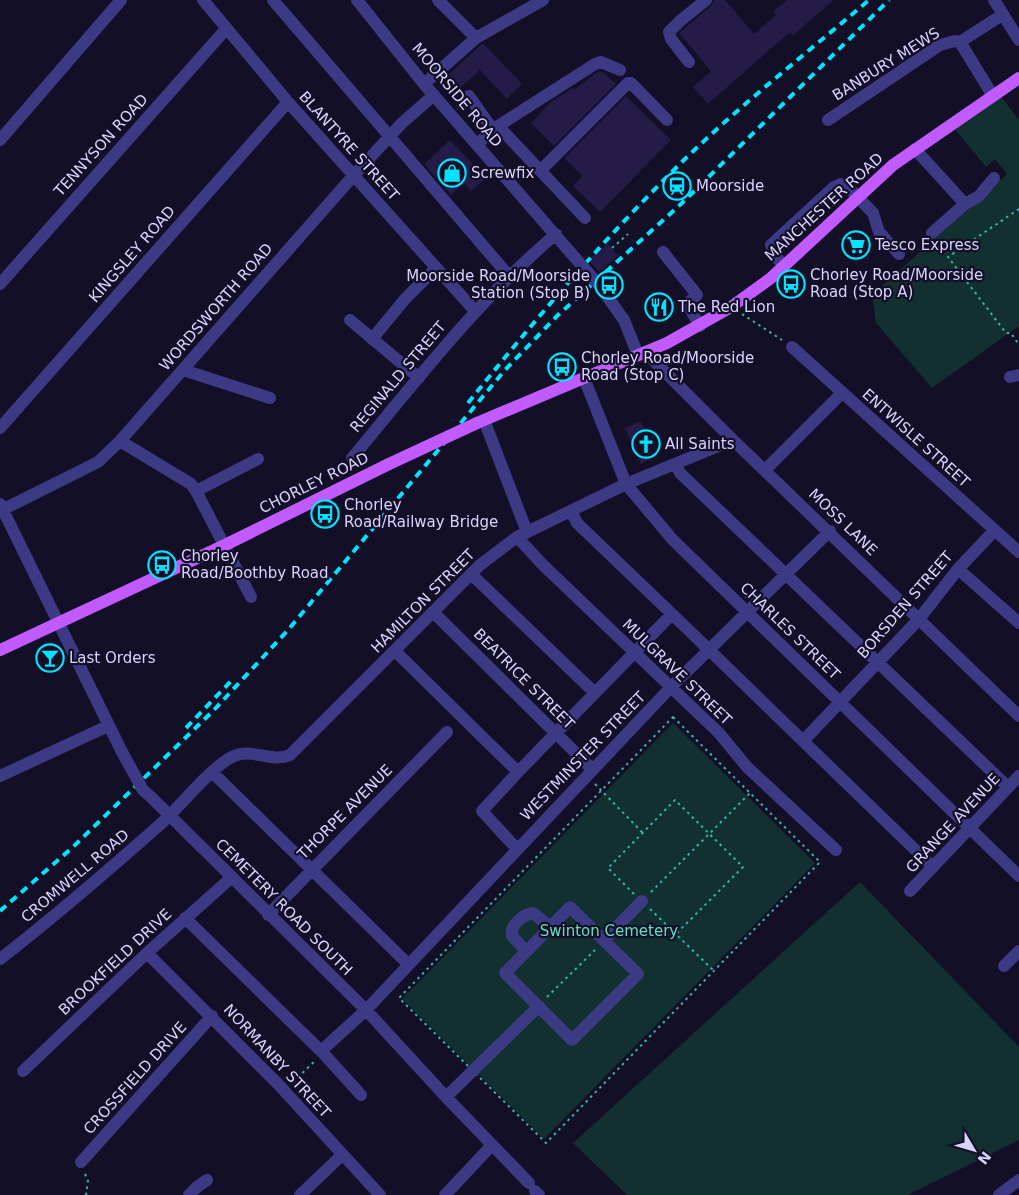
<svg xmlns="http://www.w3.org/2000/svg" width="1019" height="1195" font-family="'DejaVu Sans',sans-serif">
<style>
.green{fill:#12302f}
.building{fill:#241b47}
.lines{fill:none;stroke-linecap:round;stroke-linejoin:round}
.path{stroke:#2fb8b0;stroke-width:2;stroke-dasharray:2.5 4;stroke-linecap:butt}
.minor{stroke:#3d3a85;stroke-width:12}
.major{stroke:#c25bff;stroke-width:12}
.rail{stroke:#00e5ff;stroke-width:4;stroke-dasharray:8 6;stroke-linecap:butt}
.minor-bridge{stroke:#3d3a85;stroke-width:12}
.major-bridge{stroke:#c25bff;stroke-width:12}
.labels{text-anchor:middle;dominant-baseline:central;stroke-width:4.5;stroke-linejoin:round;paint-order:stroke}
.street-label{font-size:15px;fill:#d9d4ff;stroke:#130f26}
.poi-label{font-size:15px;fill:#d9d4ff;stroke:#130f26;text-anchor:start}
.park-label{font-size:15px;fill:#5fe0c0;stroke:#130f26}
</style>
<rect width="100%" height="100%" fill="#130f26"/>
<!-- green -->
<path class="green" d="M999,94L1019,120V326L932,388L876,323L872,295L1007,174L995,159L986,167L953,127Z
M673,723L815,863L544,1139L402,999Z
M860,882L1019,1047V1140L908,1195H627L573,1143Z"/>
<!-- building -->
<path class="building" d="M714,0H725L754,34L776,15L773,12L787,0H834L793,35L790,32L708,104L693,87L711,71L679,33L711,6Z
M483,43L522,84L507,99L480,70L459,89L447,76Z
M599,71L603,72L616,84L554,146L531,123L551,102L573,88L575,89Z
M626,96L671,140L600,212L573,186L582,176L564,158Z
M450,140L486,178L471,191L464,183L451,195L424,164Z
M608,244L618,256L599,272L588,260Z
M641,421L649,439L656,436L661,448L653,452L655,457L641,464L625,428Z"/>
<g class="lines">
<!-- path -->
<path class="path" d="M1019,209L948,257L1006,333H1011L1019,345
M612,248L628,234
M742,314L782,340
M673,717L820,862L546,1143L399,998Z
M595,784L643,833
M651,892L750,793
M634,894L608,868L675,800L743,867L676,934
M650,909L713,970
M547,997L595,950
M293,1082L315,1061
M85,1174L88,1181L86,1195"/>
<!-- minor -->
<path class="minor" d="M203,0L288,102L475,311
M273,0L509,276
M357,0L424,84L570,252
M438,0L476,38
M994,0L1019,40
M960,42L1002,15
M689,62L671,39L669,32L680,21L706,0
M424,84L476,38L543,0
M469,96L493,130
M828,120L940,45L955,41L960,42L993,96
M498,126L595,64L601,62L620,70
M0,140L121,0
M477,144L498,126L585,218
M915,149L965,204L979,196L994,178
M542,169L628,83H631L667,120
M932,233L965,204
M663,252L697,295L690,301L689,307L700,326
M784,266L772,252L771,245L834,187L841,184L848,187L873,213L879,232L899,254
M0,284L226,29
M599,285L624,320L638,355
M350,320L419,378
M372,339L405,299L436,268
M792,347L1019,552
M645,352L733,440L1019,716
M183,370L270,398
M1010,377L1019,375
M584,378L626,484L672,539L1019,876
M484,420L527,532
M0,428L288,102
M120,441L191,484L196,491L251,597
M352,458C417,380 478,300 556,234
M676,464L680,473L1008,787
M765,470L842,393
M196,491L258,459
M0,504L122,752
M0,511L98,462L120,441L354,175L402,123L434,95
M571,511L577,523L672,614
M517,537L543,565L719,733L747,767L836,850
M958,569L1019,623
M471,574L595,693
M433,612L593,770
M395,651L518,772L672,614L933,867
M803,741L919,619L958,569L995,530
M213,773L407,963
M0,776L108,726
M151,797L366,1010L446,1097L529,1183
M517,849L482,811L518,772
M910,891L1019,776
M570,907L638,974L572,1040L505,973Z
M268,915L447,732
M185,918L323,1053L361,1095
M604,940L642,901
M526,951L512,936C510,924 523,915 533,913L550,927
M147,953L278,1084L380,1195
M0,959C57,915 111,868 164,821C183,803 212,766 234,756C252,748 272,763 290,755L480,565L517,537L626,484L733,440
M1004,966L1019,951
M321,1051L366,1010L671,687L830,531
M23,1071L147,953L231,878
M446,1097L539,1006
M81,1162L212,1016
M535,1191L539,1195
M189,1195L197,1187L207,1180
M300,1195L342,1155
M445,1195L492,1145
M999,1195L1019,1180"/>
<!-- major -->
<path class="major" d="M477,423L667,343L731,307L771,278L893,165L1019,78
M0,650L225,545L389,464"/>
<!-- rail -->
<path class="rail" d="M468,403C536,318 608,234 686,158C744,102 808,52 869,0
M186,728L231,681
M0,911L73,847L214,710L288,630L505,370L557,316L681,204L889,0"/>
<!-- minor-bridge -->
<path class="minor-bridge" d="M570,252L599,285
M122,752L143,790L151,797"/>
<!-- major-bridge -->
<path class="major-bridge" d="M389,464L477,423"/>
</g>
<!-- icons -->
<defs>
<g id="shop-ring" transform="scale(1.4375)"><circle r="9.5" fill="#130f26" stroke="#00e5ff" stroke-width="1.5"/><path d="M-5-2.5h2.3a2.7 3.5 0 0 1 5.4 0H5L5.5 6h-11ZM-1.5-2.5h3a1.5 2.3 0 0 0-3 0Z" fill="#00e5ff"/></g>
<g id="station-ring" transform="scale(1.4375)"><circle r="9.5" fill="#130f26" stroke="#00e5ff" stroke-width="1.5"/><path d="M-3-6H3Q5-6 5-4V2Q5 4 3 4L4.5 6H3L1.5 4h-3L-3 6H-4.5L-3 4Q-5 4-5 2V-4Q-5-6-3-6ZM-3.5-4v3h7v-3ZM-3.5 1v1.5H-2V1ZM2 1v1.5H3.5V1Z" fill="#00e5ff"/></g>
<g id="supermarket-ring" transform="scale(1.4375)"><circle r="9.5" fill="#130f26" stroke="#00e5ff" stroke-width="1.5"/><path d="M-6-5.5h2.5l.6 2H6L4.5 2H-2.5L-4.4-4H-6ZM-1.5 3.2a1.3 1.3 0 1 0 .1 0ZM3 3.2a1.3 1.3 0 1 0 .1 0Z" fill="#00e5ff"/></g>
<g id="bus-ring" transform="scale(1.4375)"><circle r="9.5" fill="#130f26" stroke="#00e5ff" stroke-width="1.5"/><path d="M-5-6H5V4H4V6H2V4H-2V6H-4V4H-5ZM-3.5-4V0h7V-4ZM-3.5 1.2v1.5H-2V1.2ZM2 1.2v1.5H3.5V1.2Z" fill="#00e5ff"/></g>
<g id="restaurant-ring" transform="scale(1.4375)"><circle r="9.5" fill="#130f26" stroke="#00e5ff" stroke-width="1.5"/><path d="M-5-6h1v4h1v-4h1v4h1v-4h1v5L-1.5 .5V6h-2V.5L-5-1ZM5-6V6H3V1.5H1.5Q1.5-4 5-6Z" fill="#00e5ff"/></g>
<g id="church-ring" transform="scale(1.4375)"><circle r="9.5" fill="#130f26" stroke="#00e5ff" stroke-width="1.5"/><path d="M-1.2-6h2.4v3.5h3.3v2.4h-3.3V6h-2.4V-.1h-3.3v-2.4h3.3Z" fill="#00e5ff"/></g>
<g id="bar-ring" transform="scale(1.4375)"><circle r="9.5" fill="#130f26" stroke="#00e5ff" stroke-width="1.5"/><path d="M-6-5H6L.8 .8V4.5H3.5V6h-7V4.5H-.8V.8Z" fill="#00e5ff"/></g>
</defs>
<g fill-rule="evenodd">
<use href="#shop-ring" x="452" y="173"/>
<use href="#station-ring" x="677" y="186"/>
<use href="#supermarket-ring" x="856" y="245"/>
<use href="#bus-ring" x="791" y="284"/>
<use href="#bus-ring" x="609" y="285"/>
<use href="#restaurant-ring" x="659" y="307"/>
<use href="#bus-ring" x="562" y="367"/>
<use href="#church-ring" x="646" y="444"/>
<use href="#bus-ring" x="325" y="514"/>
<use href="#bus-ring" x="162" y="565"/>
<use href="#bar-ring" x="50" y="658"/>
</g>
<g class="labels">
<!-- street labels -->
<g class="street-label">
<text transform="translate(886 64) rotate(-32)">BANBURY MEWS</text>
<text transform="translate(457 95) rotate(50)">MOORSIDE ROAD</text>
<text transform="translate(101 145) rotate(-48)">TENNYSON ROAD</text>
<text transform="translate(349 146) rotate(48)">BLANTYRE STREET</text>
<text transform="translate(824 207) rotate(-42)">MANCHESTER ROAD</text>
<text transform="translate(132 254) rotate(-49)">KINGSLEY ROAD</text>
<text transform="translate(216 307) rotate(-49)">WORDSWORTH ROAD</text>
<text transform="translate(398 377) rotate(-50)">REGINALD STREET</text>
<text transform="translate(916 438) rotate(42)">ENTWISLE STREET</text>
<text transform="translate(314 483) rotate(-26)">CHORLEY ROAD</text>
<text transform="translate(843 522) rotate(44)">MOSS LANE</text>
<text transform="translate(423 601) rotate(-45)">HAMILTON STREET</text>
<text transform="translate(905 605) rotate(-49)">BORSDEN STREET</text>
<text transform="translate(790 631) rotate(44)">CHARLES STREET</text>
<text transform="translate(677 672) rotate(44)">MULGRAVE STREET</text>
<text transform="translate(524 679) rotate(45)">BEATRICE STREET</text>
<text transform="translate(583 756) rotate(-46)">WESTMINSTER STREET</text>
<text transform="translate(345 812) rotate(-45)">THORPE AVENUE</text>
<text transform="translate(953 823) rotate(-47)">GRANGE AVENUE</text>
<text transform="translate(75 876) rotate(-40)">CROMWELL ROAD</text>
<text transform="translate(284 907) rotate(45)">CEMETERY ROAD SOUTH</text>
<text transform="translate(115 962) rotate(-43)">BROOKFIELD DRIVE</text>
<text transform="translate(277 1061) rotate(47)">NORMANBY STREET</text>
<text transform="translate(135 1078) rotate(-48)">CROSSFIELD DRIVE</text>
</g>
<!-- poi labels -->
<g class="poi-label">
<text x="471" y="173">Screwfix</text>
<text x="696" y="186">Moorside</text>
<text x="875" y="245">Tesco Express</text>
<text x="810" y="275">Chorley Road/Moorside<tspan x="810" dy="17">Road (Stop A)</tspan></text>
<text x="590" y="276" text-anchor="end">Moorside Road/Moorside<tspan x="590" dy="17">Station (Stop B)</tspan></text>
<text x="678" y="307">The Red Lion</text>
<text x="581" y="358">Chorley Road/Moorside<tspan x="581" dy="17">Road (Stop C)</tspan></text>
<text x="665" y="444">All Saints</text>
<text x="344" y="505">Chorley<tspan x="344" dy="17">Road/Railway Bridge</tspan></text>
<text x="181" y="556">Chorley<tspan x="181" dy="17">Road/Boothby Road</tspan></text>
<text x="69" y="658">Last Orders</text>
</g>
<!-- park labels -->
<g class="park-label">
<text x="609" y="931">Swinton Cemetery</text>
</g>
</g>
<!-- north arrow -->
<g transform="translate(974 1150) rotate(128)" stroke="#130f26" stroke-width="4" paint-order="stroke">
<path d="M0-4L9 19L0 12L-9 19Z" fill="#d9d4ff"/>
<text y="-8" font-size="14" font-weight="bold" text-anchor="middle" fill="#d9d4ff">N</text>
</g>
</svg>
